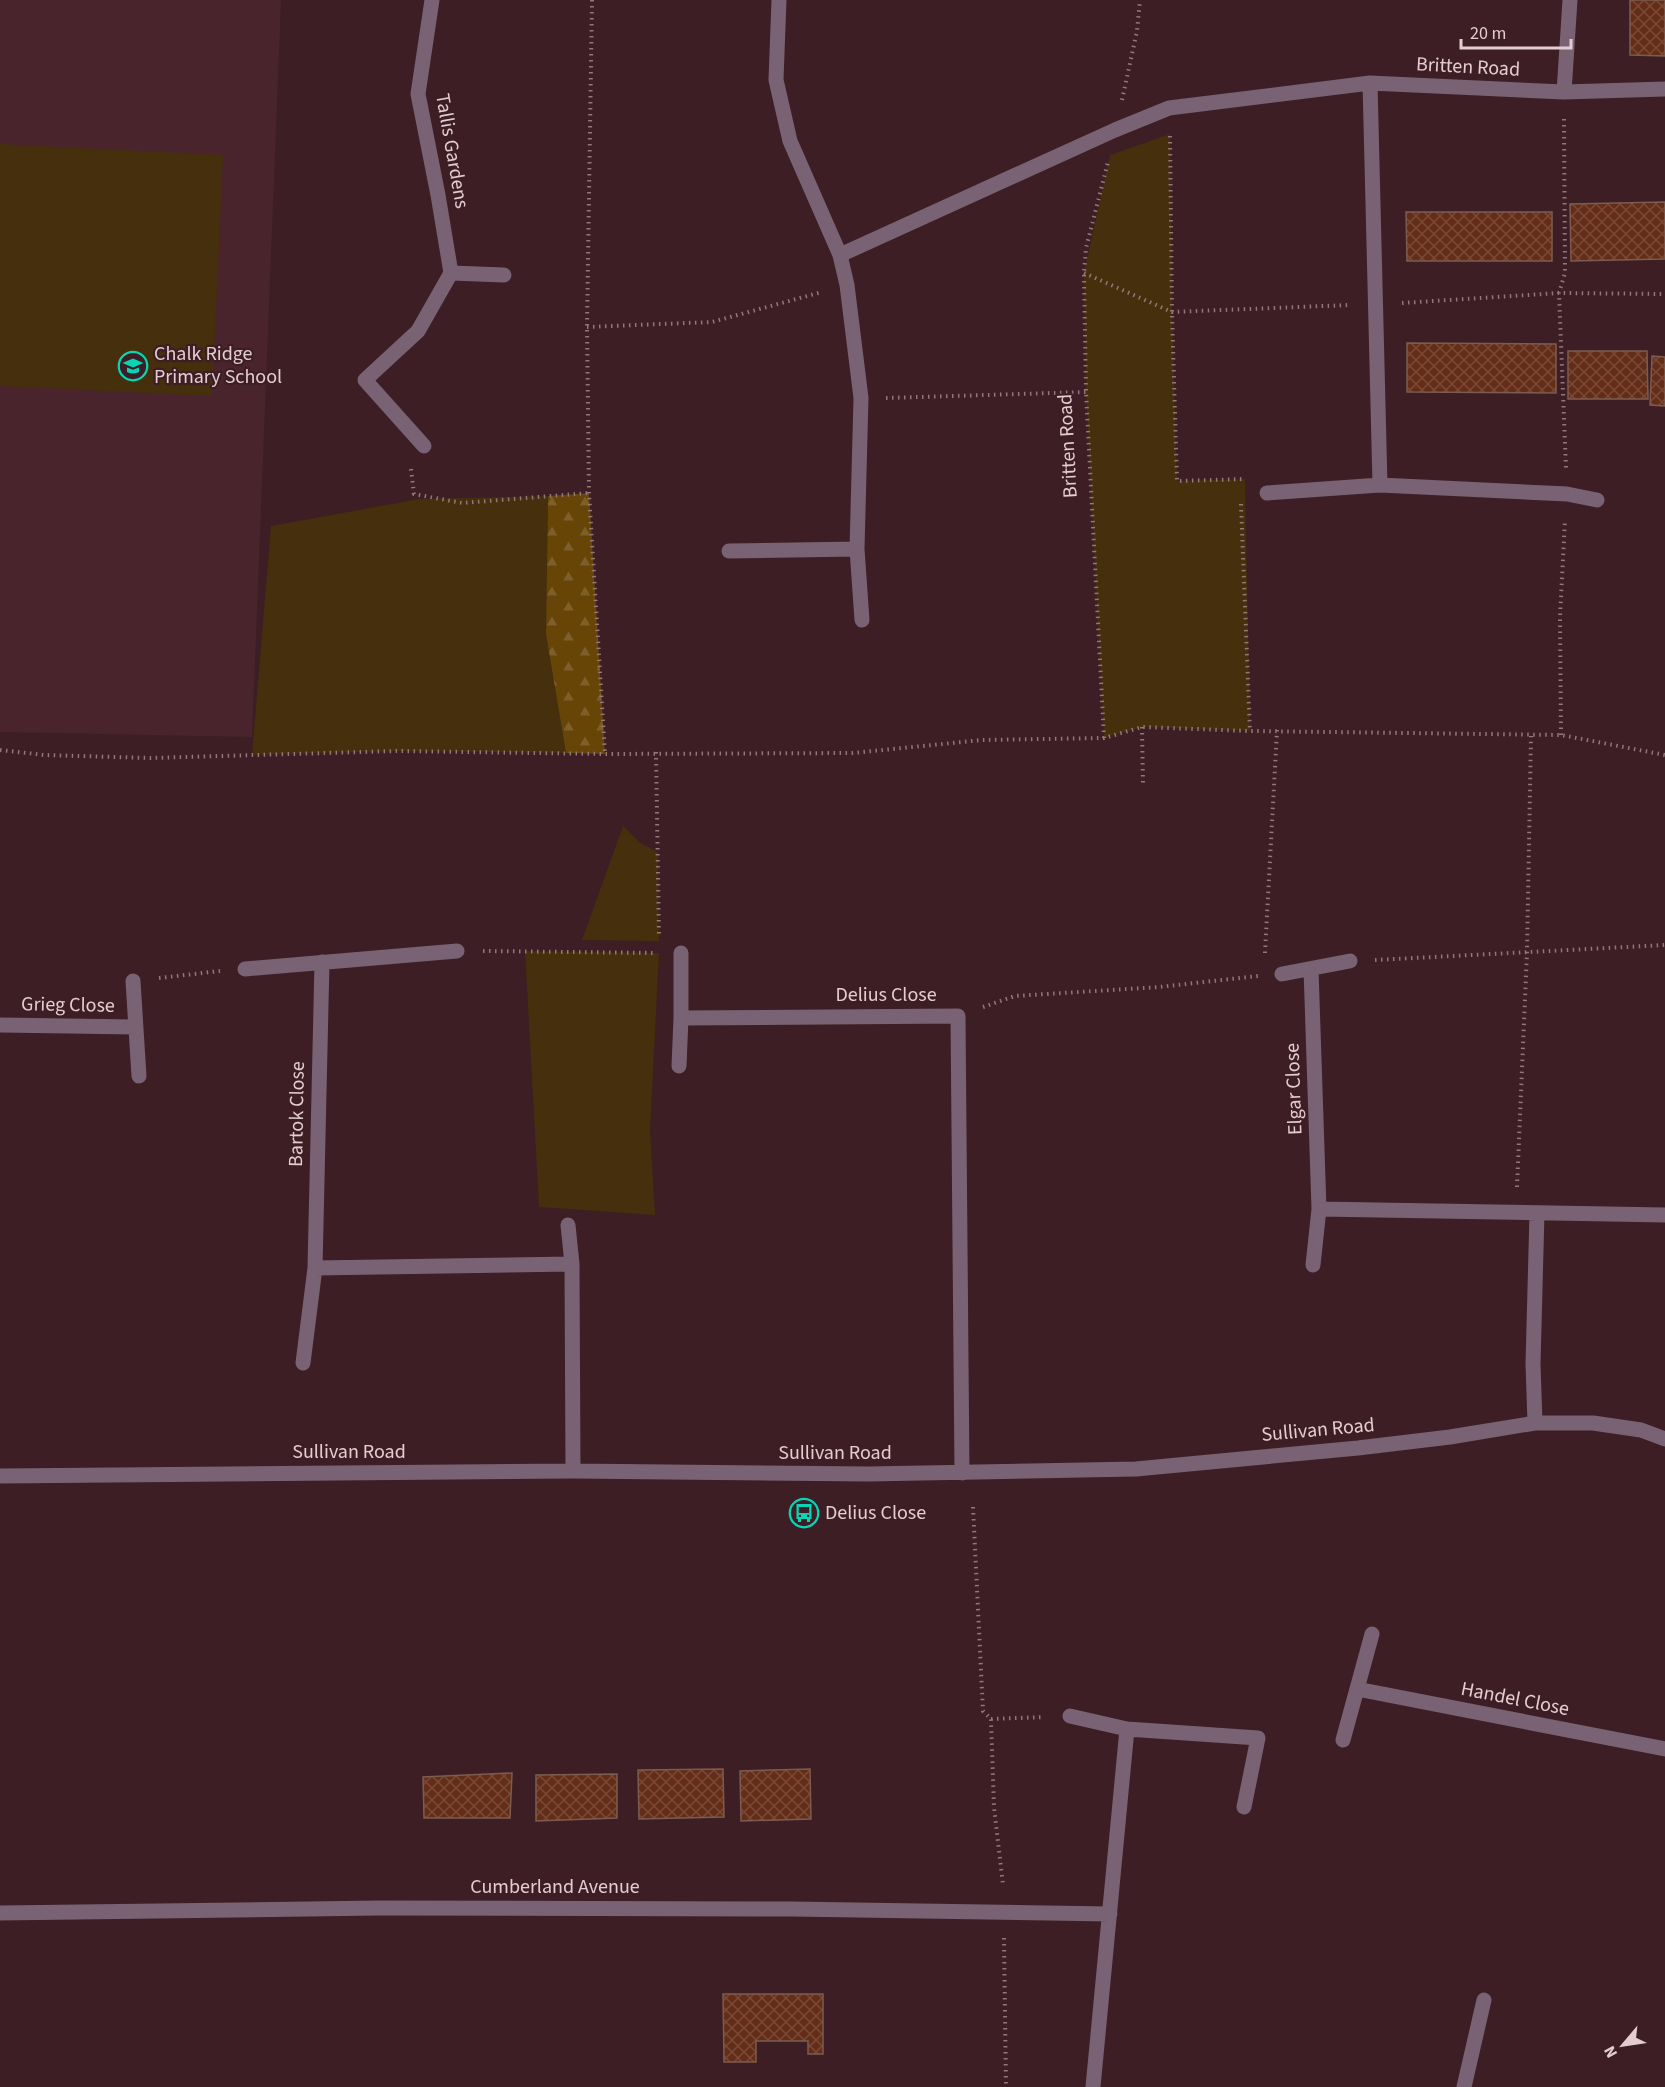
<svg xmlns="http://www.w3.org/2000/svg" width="1665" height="2087" font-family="'Source Sans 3',sans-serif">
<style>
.built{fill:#4a242c}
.grass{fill:#452f0c}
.forest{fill:url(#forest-firs)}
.building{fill:url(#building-cross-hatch);stroke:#7d5c4f;stroke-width:1.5}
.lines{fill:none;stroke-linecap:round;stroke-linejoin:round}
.path{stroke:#92787d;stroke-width:4;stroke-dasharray:1.5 4.5;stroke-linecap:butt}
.minor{stroke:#786273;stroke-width:15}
.labels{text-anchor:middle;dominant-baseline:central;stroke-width:4.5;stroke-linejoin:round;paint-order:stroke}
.street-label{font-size:20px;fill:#e3cdd0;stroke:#3c1e24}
.poi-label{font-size:20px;fill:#e3cdd0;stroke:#3c1e24;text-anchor:start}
</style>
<defs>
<pattern id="forest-firs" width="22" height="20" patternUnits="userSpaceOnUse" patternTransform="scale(1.5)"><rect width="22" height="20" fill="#674507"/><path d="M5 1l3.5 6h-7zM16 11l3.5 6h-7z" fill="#7d5f2a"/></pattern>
<pattern id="building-cross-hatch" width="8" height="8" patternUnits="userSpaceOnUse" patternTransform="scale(1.5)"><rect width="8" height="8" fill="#632d17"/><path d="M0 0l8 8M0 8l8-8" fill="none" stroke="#794a38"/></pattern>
</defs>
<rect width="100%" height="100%" fill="#3c1e24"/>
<!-- built -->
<path class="built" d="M0,0H281L252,737L0,732Z"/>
<!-- grass -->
<path class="grass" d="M1170,134L1172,312L1177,481L1245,479L1250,731L1142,727L1104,738L1086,392L1084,273L1110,155Z
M0,144L223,155L212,396L0,386Z
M548,496L546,634L566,753L397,751L252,755L271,526L419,499Z
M623,826L640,843L658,852L659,941L582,940Z
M525,951L659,953L650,1130L655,1215L539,1207Z"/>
<!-- forest -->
<path class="forest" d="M589,493L605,754L566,753L546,634L548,496Z"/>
<!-- building -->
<path class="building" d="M1630,0H1665V56L1630,55Z
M1665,202V259L1571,261L1570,204Z
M1406,212H1552V261H1407Z
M1407,343L1556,344V393L1407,392Z
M1568,351H1647L1648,399H1568Z
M1652,356L1665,357V406L1650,405Z
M723,1769L724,1817L639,1819L638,1770Z
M810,1769L811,1819L741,1821L740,1771Z
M512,1773L510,1818H424L423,1777Z
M617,1774V1818L536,1821V1775Z
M723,1994H823V2054H808V2041H756V2062H724Z"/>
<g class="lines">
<!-- path -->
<path class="path" d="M592,0L587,327L589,493L605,754
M1122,100L1137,31L1140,0
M1564,119L1565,273L1559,293L1566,468
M1170,136L1172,312L1177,481L1245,479
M1084,273L1172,312L1350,305
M1402,303L1559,293L1665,294
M587,327L712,322L822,292
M886,398L1086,392
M411,469L414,494L462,503L589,493
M1241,504L1250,731
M1142,727L1143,784
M1561,735L1560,617L1565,520
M1104,738L1086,392L1084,273L1086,248L1108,162
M0,750L44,755L150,758L397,751L605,754L853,753L982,740L1104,738L1142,727L1250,731L1561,735L1665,755
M656,752L659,937
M483,951L656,953
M1265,953L1277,730
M1375,960L1665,945
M159,978L220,971
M983,1007L1015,996L1159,987L1258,976
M1517,1187L1527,952L1531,736
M973,1507L983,1711L991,1719L994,1807L1003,1885
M991,1719L1045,1717
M1004,1938L1006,2087"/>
<!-- minor -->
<path class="minor" d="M779,0L776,80L790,141L840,255L847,285L861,398L857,549L862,620
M1370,83L1380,485L1567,494L1597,500
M1564,92L1570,0
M840,255L1115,130L1169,108L1370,83L1564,92L1665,89
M451,273L504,275
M424,446L365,380L418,331L451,273L438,195L418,94L432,0
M1267,493L1380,485
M729,551L857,549
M322,962L315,1268L572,1264L573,1471
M245,969L457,951
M1311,969L1319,1209L1313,1265
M1282,974L1350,961
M133,981L139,1076
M681,1018L958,1016L962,1473
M0,1025L135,1027
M679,1066L681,1018V953
M1319,1209L1665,1215
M568,1225L572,1264
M303,1363L315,1268
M1535,1423L1533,1364L1537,1213
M0,1476L573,1471L868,1474L1136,1469L1358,1448L1450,1437L1535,1423H1593L1641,1430L1665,1439
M1357,1689L1665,1749
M1070,1716L1127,1729L1258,1738L1244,1807
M1343,1740L1372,1634
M0,1913L380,1908L792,1909L1110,1914
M1093,2087L1127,1729
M1464,2087L1484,2000"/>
</g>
<!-- icons -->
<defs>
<g id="school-ring" transform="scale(1.5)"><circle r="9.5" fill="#3c1e24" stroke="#07d5b5" stroke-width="1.5"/><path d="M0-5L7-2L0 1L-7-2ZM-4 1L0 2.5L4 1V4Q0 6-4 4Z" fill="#07d5b5"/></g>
<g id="bus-ring" transform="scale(1.5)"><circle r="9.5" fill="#3c1e24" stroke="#07d5b5" stroke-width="1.5"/><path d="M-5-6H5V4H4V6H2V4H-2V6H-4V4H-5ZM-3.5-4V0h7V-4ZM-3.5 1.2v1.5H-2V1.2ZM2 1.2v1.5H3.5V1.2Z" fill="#07d5b5"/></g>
</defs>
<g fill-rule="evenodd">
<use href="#school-ring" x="133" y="366"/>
<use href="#bus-ring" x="804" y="1513"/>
</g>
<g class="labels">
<!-- street labels -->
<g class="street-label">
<text transform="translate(1468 67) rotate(3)">Britten Road</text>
<text transform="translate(452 151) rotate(80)">Tallis Gardens</text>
<text transform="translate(1068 446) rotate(-93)">Britten Road</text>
<text x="886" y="995">Delius Close</text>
<text transform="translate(68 1005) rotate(1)">Grieg Close</text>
<text transform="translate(1294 1089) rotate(-92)">Elgar Close</text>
<text transform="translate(297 1114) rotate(-89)">Bartok Close</text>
<text transform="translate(1318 1430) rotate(-5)">Sullivan Road</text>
<text x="349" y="1452">Sullivan Road</text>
<text x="835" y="1453">Sullivan Road</text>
<text transform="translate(1515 1699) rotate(11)">Handel Close</text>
<text x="555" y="1887">Cumberland Avenue</text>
</g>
<!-- poi labels -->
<g class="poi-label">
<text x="154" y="354">Chalk Ridge<tspan x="154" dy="23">Primary School</tspan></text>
<text x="825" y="1513">Delius Close</text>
</g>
</g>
<!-- north arrow -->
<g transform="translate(1623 2045) rotate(241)" stroke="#3c1e24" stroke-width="4.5" paint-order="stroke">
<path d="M0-4.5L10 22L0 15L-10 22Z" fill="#e3cdd0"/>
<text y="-9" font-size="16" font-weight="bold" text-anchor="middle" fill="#e3cdd0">N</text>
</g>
<!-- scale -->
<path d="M1461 39v9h110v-9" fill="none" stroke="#e3cdd0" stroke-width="3"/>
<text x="1470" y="39" font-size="18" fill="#e3cdd0" stroke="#3c1e24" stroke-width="4.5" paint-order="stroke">20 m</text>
</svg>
